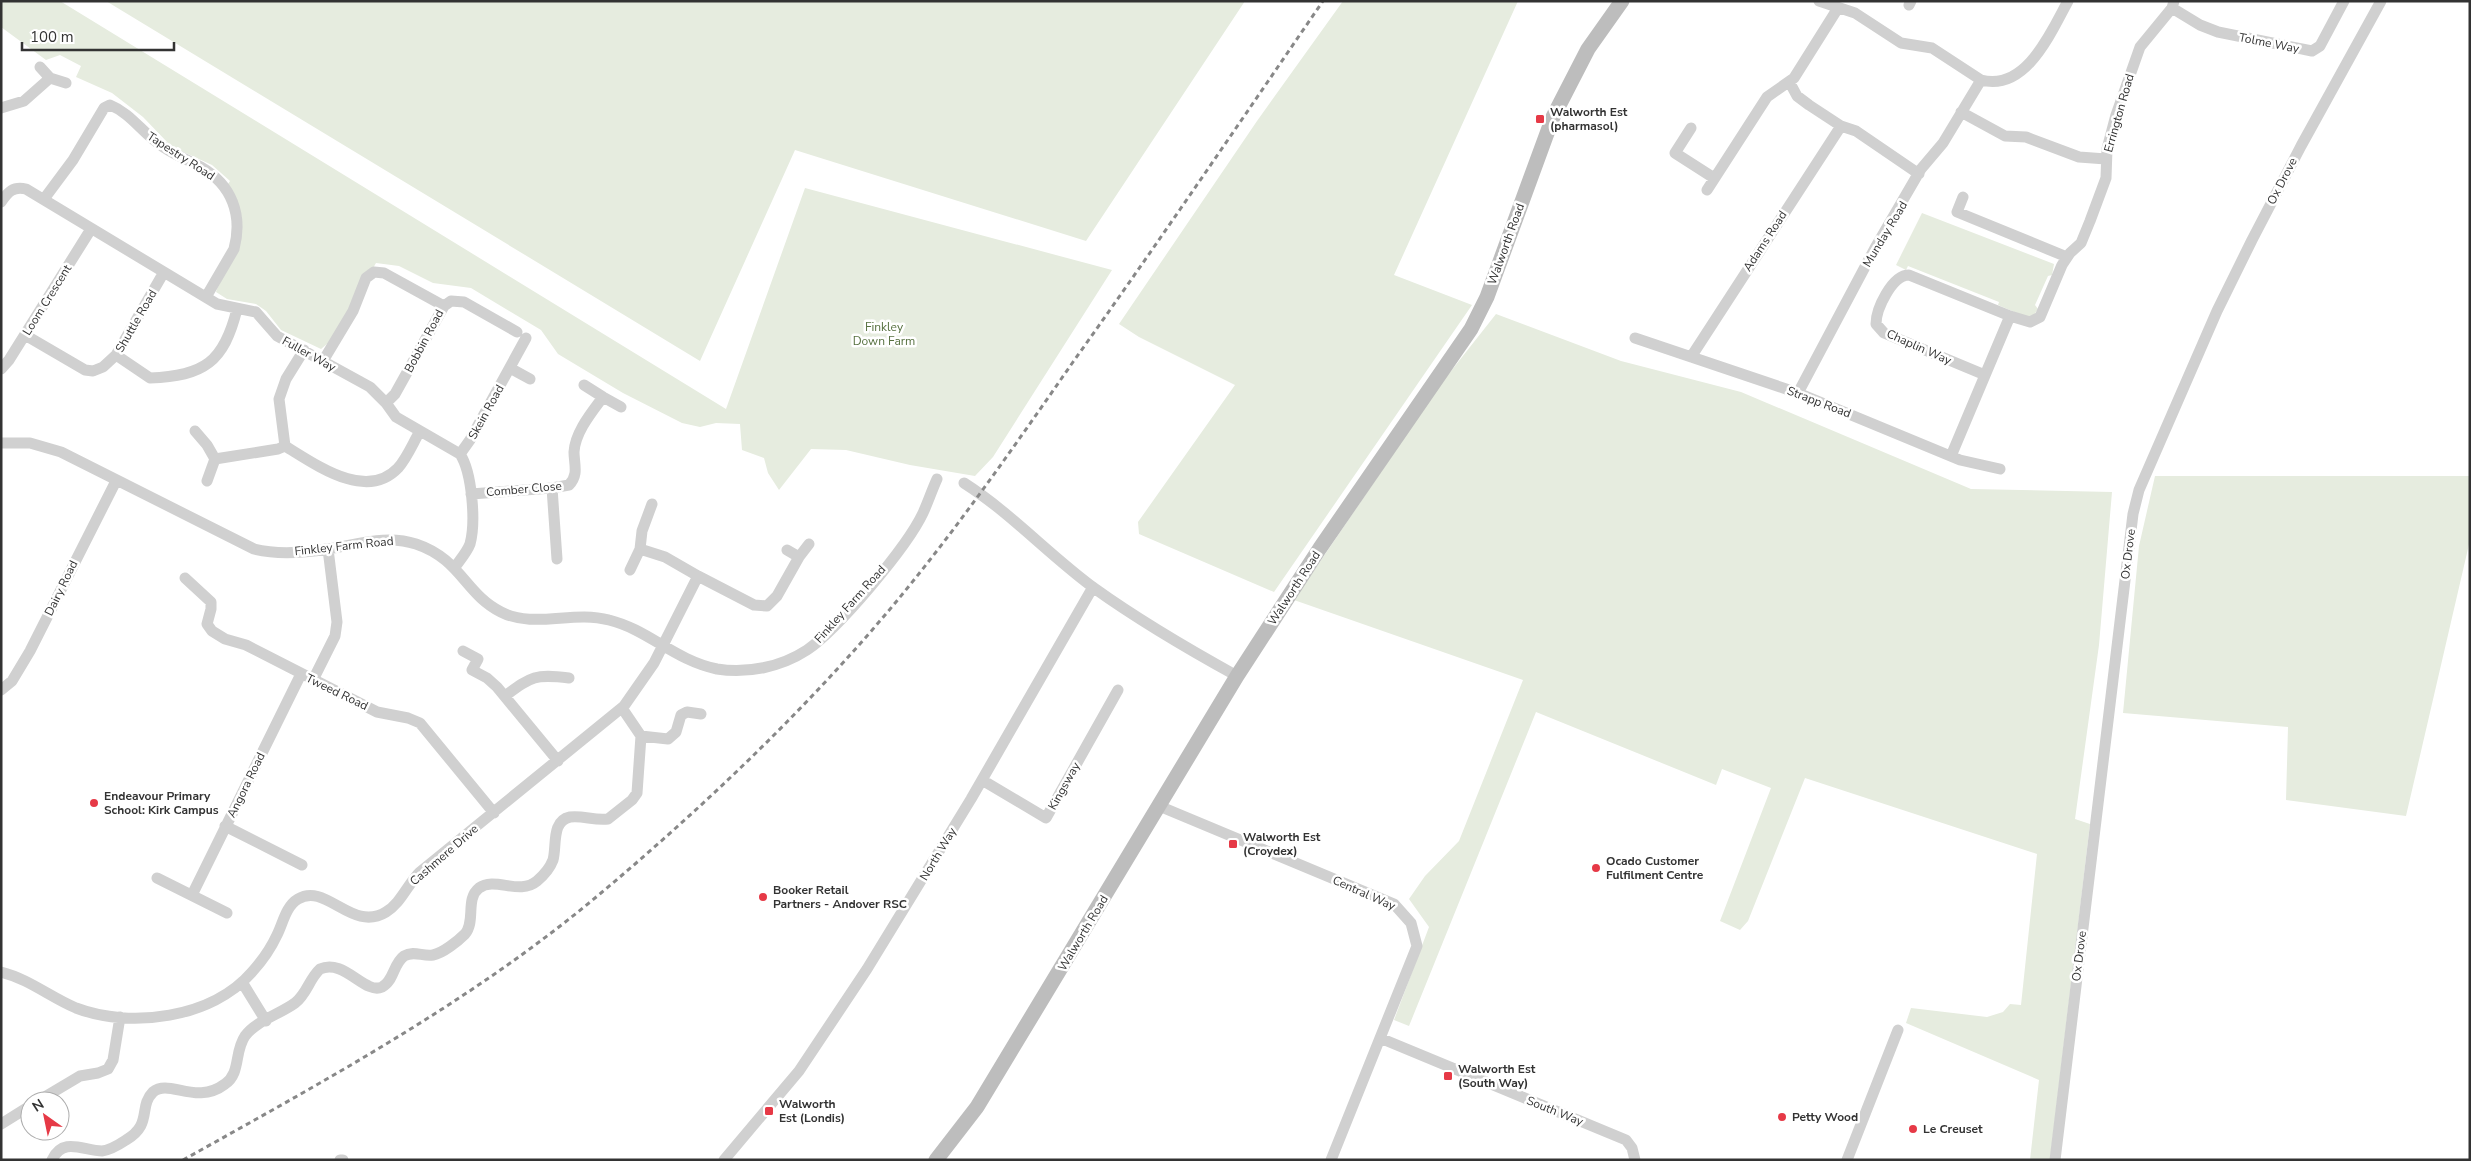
<svg xmlns="http://www.w3.org/2000/svg" width="2471" height="1161" font-family="'Nunito Sans',sans-serif">
<style>
.green{fill:#e6ecdf}
.lines{fill:none;stroke-linecap:round;stroke-linejoin:round}
.street{stroke:#d0d0d0;stroke-width:11}
.secondary{stroke:#bdbdbd;stroke-width:15}
.rail{stroke:#888;stroke-width:3;stroke-dasharray:5 4;stroke-linecap:butt}
.poi-dot{fill:#e63946;stroke:#fff;stroke-width:2}
.labels{text-anchor:middle;dominant-baseline:central;stroke-width:5;stroke-linejoin:round;paint-order:stroke}
.street-label{font-size:12px;fill:#333;stroke:#fff}
.poi-label{font-size:12px;font-weight:bold;fill:#333;stroke:#fff;text-anchor:start}
.park-label{font-size:12px;fill:#56703f;stroke:#fff}
</style>
<rect width="100%" height="100%" fill="#fff"/>
<!-- green -->
<path class="green" d="M1,1H60L726,409L805,188L1112,270L993,457L975,476L910,465L846,450L811,449L779,490L768,473L764,458L742,450L740,424L716,423L700,427L682,423L623,393L558,354L541,330L471,288L433,283L399,266L376,263L329,345L327,344L321,349L281,330L266,311L256,304L227,299L216,292L217,289L236,252L228,184L230,181L212,165L179,150L168,143L143,117L112,93L76,77L81,66L60,55L46,60L1,27Z
M106,1H1245L1086,241L795,150L700,361Z
M1343,1H1518L1394,275L1472,305L1274,592L1139,534L1138,522L1235,385L1139,337L1119,324L1257,121Z
M1922,213L2054,264L2052,275L2048,276L2035,305L2038,309L2034,315L2026,317L1998,305L1999,302L1908,266L1906,270L1896,265Z
M1496,314L1621,361L1741,392L1971,489L2112,492L2099,645L2075,819L2090,824L2050,1160H2030L2039,1080L1906,1023L1911,1008L1987,1017L2003,1012L2010,1004L2021,1005L2037,854L1805,778L1748,921L1740,930L1720,921L1771,788L1722,769L1716,785L1536,712L1409,1026L1394,1020L1429,927L1409,899L1425,876L1459,841L1523,680L1294,600L1440,385Z
M2155,476H2470V540L2406,816L2286,800L2288,727L2123,713L2139,546Z"/>
<g class="lines">
<!-- street -->
<path class="street" d="M1819,1L1855,13L1901,43L1932,48L1981,80C2026,92 2051,32 2068,1
M1909,5L1911,1
M2172,8L2200,25L2218,32L2312,51L2320,46L2344,1
M50,78L66,83
M1790,83L1797,96L1809,105L1841,126L1856,131L1919,174
M1,108L24,101L50,78L40,67
M1961,112L2005,136L2026,137L2079,157L2106,159
M1691,128L1675,153L1714,178
M1707,190L1767,97L1794,78L1838,8
M1963,197L1957,212L2067,257
M44,199L73,160L104,108L110,105C130,113 141,131 158,143C171,154 187,159 201,167C232,185 243,215 234,249L206,297
M1,202C8,192 13,186 26,189L217,304L256,312L277,336L370,387L386,403L396,417L460,454C472,472 476,522 470,544C467,552 460,560 455,567
M444,306L451,301L464,302L517,332
M25,335L85,370L93,371L103,367L116,355L164,272
M1635,338L1798,393L1960,460L2000,469
M304,350L286,379L279,399L285,446C315,464 366,502 398,468C407,458 413,443 420,431
M116,355L150,378C204,376 224,362 237,309
M1691,357L1841,126
M323,361L353,311L366,278L374,272L384,273L444,306L395,394L386,403
M510,368L530,379
M1,369L9,360L91,229
M1985,375L1884,333L1876,324C1876,309 1892,275 1909,275L2010,316
M584,385L603,397
M1798,393L1875,248L1921,169L1943,143L1981,80
M195,431L207,445L215,459L207,481
M1,443H30L61,452L254,549C278,555 303,553 327,549C357,545 386,534 416,544C461,559 465,594 501,612C534,629 573,610 609,620C649,630 674,660 717,669C747,674 781,667 807,650C838,629 907,547 923,513C928,502 932,490 937,479
M460,454L470,440L526,338
M1951,456L2010,316L2030,322L2040,317L2062,265L2070,253L2081,243L2090,221L2106,178L2107,149L2116,115L2140,47L2172,8L2174,1
M215,459L278,449L285,446
M964,483C1011,513 1049,555 1094,588C1140,621 1188,649 1237,676
M552,488L557,559
M471,494L552,488L569,485C579,475 574,464 574,452C575,432 592,412 603,397L621,407
M652,504L642,531L640,549L665,557L698,576
M799,557L809,544
M630,570L640,549
M185,578L211,602V609L207,624L212,631L225,639L246,645L377,712L408,718L420,723L494,813
M463,651L478,659L472,670L487,678L497,687L558,761
M313,680L335,636L337,622L328,549
M1,690L12,681L30,651L116,481
M505,696C532,676 535,674 569,678
M641,736L668,739L676,732L681,715L687,712L701,714
M982,780L1046,818L1118,690
M1159,806L1394,904L1411,923L1417,946L1331,1160
M225,826L302,865
M157,878L227,913
M192,895L301,674
M1,972C29,979 50,997 76,1008C131,1029 212,1018 252,972C262,961 271,948 277,935C283,923 286,906 298,899C326,882 352,933 386,912C401,903 407,885 420,872L624,706L654,663L698,576L754,605L767,606L777,596L799,557L787,550
M242,982L266,1021
M1380,1038L1626,1140L1632,1148L1635,1160
M38,1101L80,1076L98,1073L108,1069L113,1060L120,1017
M1,1124L30,1106
M52,1160C63,1136 84,1151 102,1151C110,1150 120,1144 126,1140C153,1124 138,1107 153,1092C169,1078 196,1106 225,1084C241,1073 234,1052 245,1036C256,1021 280,1014 295,1003C307,994 309,979 320,969C344,958 365,995 382,987C394,981 393,964 404,956C414,950 423,957 433,955C443,953 458,941 465,934C476,921 465,899 479,888C495,876 519,896 537,881C544,875 550,868 553,860C557,846 551,821 570,817C582,815 595,821 608,819L632,800L637,793L641,736L622,708
M340,1160H343
M724,1160L799,1071L867,969L971,799L1093,587
M1847,1160L1898,1030
M2055,1160L2133,514L2139,490L2217,311L2252,240L2301,146L2381,1"/>
<!-- secondary -->
<path class="secondary" d="M936,1160L977,1107L1237,676L1320,548L1471,329L1487,297L1553,117L1588,49L1622,1"/>
<!-- rail -->
<path class="rail" d="M183,1160C328,1079 474,1000 601,893C702,808 800,715 885,615C953,535 1013,448 1073,362C1158,243 1240,122 1323,1"/>
</g>
<!-- markers -->
<g class="poi-dot">
<rect x="1535" y="114" width="10" height="10" rx="2.5"/>
<circle cx="94" cy="803" r="5"/>
<rect x="1228" y="839" width="10" height="10" rx="2.5"/>
<circle cx="1596" cy="868" r="5"/>
<circle cx="763" cy="897" r="5"/>
<rect x="1443" y="1071" width="10" height="10" rx="2.5"/>
<rect x="764" y="1106" width="10" height="10" rx="2.5"/>
<circle cx="1782" cy="1117" r="5"/>
<circle cx="1913" cy="1129" r="5"/>
</g>
<g class="labels">
<!-- street labels -->
<g class="street-label">
<text transform="translate(2269 43) rotate(11)">Tolme Way</text>
<text transform="translate(2119 113) rotate(-74)">Errington Road</text>
<text transform="translate(181 156) rotate(33)">Tapestry Road</text>
<text transform="translate(2282 181) rotate(-63)">Ox Drove</text>
<text transform="translate(1885 234) rotate(-59)">Munday Road</text>
<text transform="translate(1765 241) rotate(-57)">Adams Road</text>
<text transform="translate(1506 244) rotate(-70)">Walworth Road</text>
<text transform="translate(47 300) rotate(-58)">Loom Crescent</text>
<text transform="translate(136 321) rotate(-60)">Shuttle Road</text>
<text transform="translate(424 341) rotate(-62)">Bobbin Road</text>
<text transform="translate(1919 347) rotate(24)">Chaplin Way</text>
<text transform="translate(309 354) rotate(29)">Fuller Way</text>
<text transform="translate(1819 402) rotate(21)">Strapp Road</text>
<text transform="translate(486 412) rotate(-61)">Skein Road</text>
<text transform="translate(524 489) rotate(-5)">Comber Close</text>
<text transform="translate(344 546) rotate(-6)">Finkley Farm Road</text>
<text transform="translate(2128 554) rotate(-83)">Ox Drove</text>
<text transform="translate(61 588) rotate(-64)">Dairy Road</text>
<text transform="translate(1294 588) rotate(-57)">Walworth Road</text>
<text transform="translate(850 604) rotate(-48)">Finkley Farm Road</text>
<text transform="translate(337 692) rotate(26)">Tweed Road</text>
<text transform="translate(246 785) rotate(-64)">Angora Road</text>
<text transform="translate(1064 786) rotate(-61)">Kingsway</text>
<text transform="translate(938 854) rotate(-59)">North Way</text>
<text transform="translate(444 855) rotate(-41)">Cashmere Drive</text>
<text transform="translate(1364 893) rotate(24)">Central Way</text>
<text transform="translate(1083 933) rotate(-59)">Walworth Road</text>
<text transform="translate(2079 956) rotate(-83)">Ox Drove</text>
<text transform="translate(1555 1111) rotate(22)">South Way</text>
</g>
<!-- poi labels -->
<g class="poi-label">
<text x="1550" y="112">Walworth Est<tspan x="1550" dy="14">(pharmasol)</tspan></text>
<text x="104" y="796">Endeavour Primary<tspan x="104" dy="14">School: Kirk Campus</tspan></text>
<text x="1243" y="837">Walworth Est<tspan x="1243" dy="14">(Croydex)</tspan></text>
<text x="1606" y="861">Ocado Customer<tspan x="1606" dy="14">Fulfilment Centre</tspan></text>
<text x="773" y="890">Booker Retail<tspan x="773" dy="14">Partners - Andover RSC</tspan></text>
<text x="1458" y="1069">Walworth Est<tspan x="1458" dy="14">(South Way)</tspan></text>
<text x="779" y="1104">Walworth<tspan x="779" dy="14">Est (Londis)</tspan></text>
<text x="1792" y="1117">Petty Wood</text>
<text x="1923" y="1129">Le Creuset</text>
</g>
<!-- park labels -->
<g class="park-label">
<text x="884" y="327">Finkley<tspan x="884" dy="14">Down Farm</tspan></text>
</g>
</g>
<!-- border -->
<rect width="2471" height="1161" fill="none" stroke="#333333" stroke-width="5"/>
<!-- north arrow -->
<g transform="translate(45 1116) rotate(327)"><circle r="24" fill="#ffffff" stroke="#adadad"/>
<path d="M0-4L9 19L0 12L-9 19Z" fill="#e63946"/>
<text y="-8" font-size="14" font-weight="bold" text-anchor="middle" fill="#333333">N</text>
</g>
<!-- scale -->
<path d="M22 42v8h152v-8" fill="none" stroke="#333333" stroke-width="2.5"/>
<text x="30" y="42" font-size="15" fill="#333333" stroke="#ffffff" stroke-width="4" paint-order="stroke">100 m</text>
</svg>
